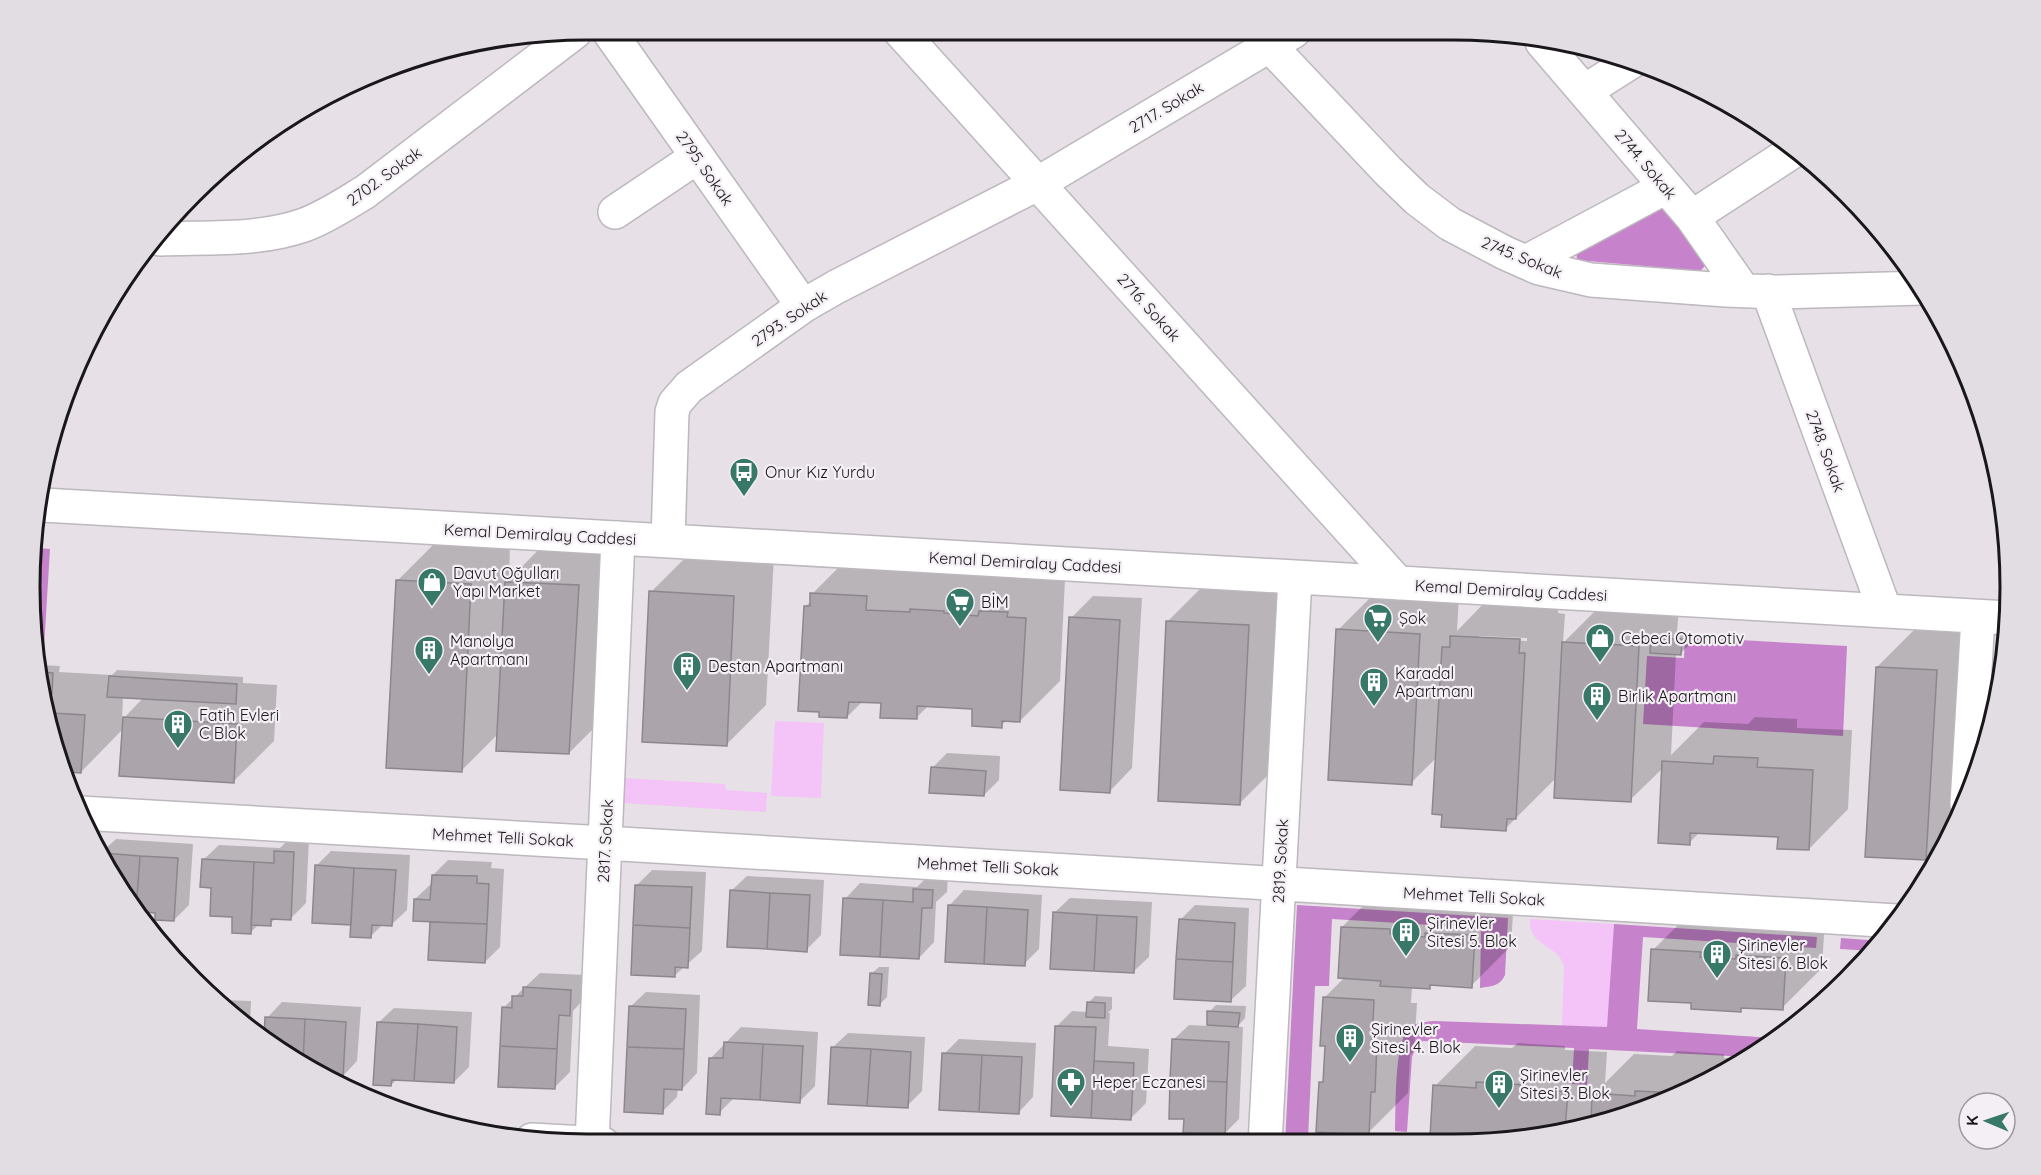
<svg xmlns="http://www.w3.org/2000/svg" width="2041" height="1175" font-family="Quicksand,sans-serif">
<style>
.green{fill:#f4c3f7}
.forest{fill:#c682cb}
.shadow{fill:#0003;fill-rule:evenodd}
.building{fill:#aba5ab;stroke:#8c878d;stroke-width:1.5}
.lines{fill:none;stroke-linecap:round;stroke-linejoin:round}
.minor-casing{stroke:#bdb7be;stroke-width:36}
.minor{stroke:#fff;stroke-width:33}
.labels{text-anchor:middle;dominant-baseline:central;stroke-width:4.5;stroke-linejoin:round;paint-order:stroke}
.street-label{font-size:16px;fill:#191719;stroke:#f4eef5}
.poi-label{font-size:16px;fill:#191719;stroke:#f4eef5;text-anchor:start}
.rim{fill:none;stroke:#191719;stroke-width:3}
</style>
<rect width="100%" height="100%" fill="#e7e1e7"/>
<!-- green -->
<path class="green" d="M775,721L824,723L821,798L771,796Z
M623,778L725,784L726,790L767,793L766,812L621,803Z
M1530,919L1614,924L1607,1027L1562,1026L1564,966C1557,943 1529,948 1530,919Z"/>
<!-- forest -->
<path class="forest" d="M1665,205L1709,262L1700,271L1577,260L1576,249Z
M39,548L50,549L43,665H41L32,626Z
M1685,637L1847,646L1843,736L1643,724L1647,656L1684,658Z
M1297,905L1508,918L1505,975C1500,986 1492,986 1480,988L1481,928L1332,919L1329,986H1315L1308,1139L1380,1144H1285Z
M1614,924L1817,937L1816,948L1643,937L1637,1029L1774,1038L1750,1057L1589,1049L1587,1085L1572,1084L1574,1048L1423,1041L1416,1047L1412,1057L1407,1132L1395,1131C1396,1109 1394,1044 1408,1030C1415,1022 1424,1022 1434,1021L1607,1027Z
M1841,938L1881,941L1873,951L1840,949Z"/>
<!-- shadow -->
<path class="shadow" d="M41,521H43L38,634L34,638L31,624Z
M437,541L510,544L509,580L546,542L618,546L609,713L569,753L498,734L461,771L397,581Z
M691,552L774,556L766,705L726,745L651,592Z
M852,554L1065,579L1060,681L1020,721L1007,720L1001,726L974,708L929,705L916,718L883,702L863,701L847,717L805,607L812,600V594Z
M1208,581L1288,586L1280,763L1240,803L1168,621Z
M1378,590L1459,595L1457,631L1491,596L1559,600L1558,613L1565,614L1563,643L1604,602L1679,607L1677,632H1689L1688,646L1681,653H1676L1671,755L1704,722L1748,724L1755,717L1797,719V728L1852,730L1848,809L1809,849L1779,836L1700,832L1689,843L1663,768L1630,800L1557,777L1505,829L1443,813L1437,757L1411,783L1338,630ZM1479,636L1527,638V641L1479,639Z
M1093,596L1142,598L1132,768L1110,791L1071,618Z
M1917,627L1976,631L1966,805L1952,832L1926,858L1877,667Z
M41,665L60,666L59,672L112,675L117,670L243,677V683L277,685L274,741L234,781L123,729L81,772L65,771ZM123,696L144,697L122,720Z
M947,753L1000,756L999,780L984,795L932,768Z
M291,837L309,838L306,903L291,918L277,917L270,924H259L250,933L234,916L213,887L203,860L219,845L280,848Z
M116,839L193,844L189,905L174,920L156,912L136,911L102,852Z
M331,851L410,855L407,910L391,925L383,924L371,936L353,923L316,866Z
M448,860L492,862L491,868L504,869L500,947L485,962L430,959L432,921L415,899L431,884H433V875Z
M652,870L706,872L702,951L674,976L637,885Z
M930,874L948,875L947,892L936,902L934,942L919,958L845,899L860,883L917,887Z
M747,876L824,880L821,935L806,950L731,891Z
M1382,887L1514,896L1511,946L1471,986L1433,984L1429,988L1412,987L1411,1003H1417L1414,1051L1410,1055L1408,1093L1368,1133L1321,1083L1325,1079L1326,1045L1324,998L1345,977L1342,927Z
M964,890L1042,895L1039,949L1024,964L949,906Z
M1070,898L1152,902L1149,957L1133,972L1054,913Z
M1195,905L1249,908L1246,986L1230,1001L1180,920Z
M1693,910L1825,918L1822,968L1782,1008L1744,1006L1740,1010L1693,1002L1653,950Z
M879,967H889L887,997L880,1004L871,974Z
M540,973L586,975L584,999L573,1011L570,1072L554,1088L503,1008Z
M646,992L700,995L697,1073L682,1089L678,1088L677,1097L662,1112L630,1007Z
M1095,996L1112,997V1009L1108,1013H1110L1108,1046L1149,1049L1146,1103L1130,1119L1057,1026L1072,1011L1087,1012L1088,1003Z
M223,1000L251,1001L250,1025Z
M282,1002L361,1007L357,1061L342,1077L328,1076L278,1051L265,1039L267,1018Z
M1216,1005L1246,1006L1245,1018L1237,1027H1243L1239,1119L1224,1134L1186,1118L1173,1040L1189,1025L1208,1026L1209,1012Z
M394,1008L472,1012L469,1067L454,1082L397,1079L391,1085L378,1023Z
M741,1027L818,1032L815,1086L800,1101L735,1097L719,1113L711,1058Z
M848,1033L925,1037L922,1091L907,1106L832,1048Z
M959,1039L1036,1043L1033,1097L1018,1113L944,1054Z
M1518,1043L1565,1046V1050L1607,1052L1605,1083L1634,1054L1672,1056L1677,1051L1724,1054V1058L1747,1059L1733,1070L1632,1116L1593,1113L1580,1126L1517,1139V1135L1484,1133L1479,1138L1435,1086L1475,1046L1512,1048Z"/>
<!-- building -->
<path class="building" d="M396,580L471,584L462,772L386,768Z
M505,582L579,585L569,754L496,751Z
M649,591L734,596L727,746L642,742Z
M810,593L867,596L866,610L910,612V609L944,611V613L978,616L979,611L1008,612L1007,617L1026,618L1020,722L1002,721V728L972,726V709L917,706V719L880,718L881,703L849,702L847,718L819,717V712L798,711L804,606H810Z
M1069,617L1120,620L1110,793L1060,790Z
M1166,621L1249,625L1240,805L1158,801Z
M1336,629L1420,634L1412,785L1328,780Z
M1450,636L1520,639L1519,653H1525L1516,819H1507L1506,831L1441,827L1442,815L1432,814L1442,647H1450Z
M1651,638L1682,639L1681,655L1650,653Z
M1562,642L1639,646L1631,802L1554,798Z
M1876,667L1937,670L1926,860L1865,857Z
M42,672L53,673L52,693H47Z
M109,676L237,684L236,704L107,697Z
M52,713L85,715L81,773L66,772Z
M123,717L237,724L234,783L119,776Z
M1714,756L1758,758L1757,767L1813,770L1809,850L1777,849L1778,837L1690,833V845L1658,843L1662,761L1713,764Z
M931,767L986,771L984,796L929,793Z
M274,851L294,852L291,920L271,919V926L251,925L254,862L274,863Z
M103,853L140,856L136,911Z
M140,856L178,858L174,921L155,920V913L136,911Z
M202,859L254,862L251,934L232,933V917L210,916L211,888L200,887Z
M315,865L354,868L351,925L312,923Z
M354,868L396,870L392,926L372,925L371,938L350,937Z
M432,875L477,876V883L489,884L487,924L413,921L414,899L430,900Z
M635,885L692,887L690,928L633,925Z
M913,889L933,890L932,908H922L919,959L880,957L883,900L913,902Z
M730,890L770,893L767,949L727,947Z
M770,893L810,895L807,952L767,949Z
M843,898L883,900L880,957L840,955Z
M948,905L987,907L984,964L945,962Z
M987,907L1028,910L1025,966L984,964Z
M1053,912L1097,915L1094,971L1050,969Z
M1097,915L1137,917L1134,973L1094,971Z
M1179,919L1235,923L1233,962L1176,959Z
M430,922L487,924L485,963L428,960Z
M633,925L690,928L688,968L675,967V977L631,975Z
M1341,927L1390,929V934L1425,937V933L1475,935L1472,988L1430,985V989L1380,986L1381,981L1338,978Z
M1651,949L1701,952L1700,957L1736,959V955L1786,958L1783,1010L1741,1008V1012L1691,1009V1003L1648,1001Z
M1176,959L1233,962L1231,1002L1174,999Z
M870,973L882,974L880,1006L868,1005Z
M523,987L571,990L570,1016L559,1015L557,1049L500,1046L502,1007L512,1008V996H523Z
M1323,997L1374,1000L1372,1042L1377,1043L1375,1092H1371L1369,1135L1316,1132L1319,1082H1323L1325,1046H1320Z
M1087,1002L1105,1003V1018L1086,1017Z
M629,1006L686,1009L684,1049L627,1047Z
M1207,1011L1240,1013L1238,1027L1207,1025Z
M265,1017L305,1019L303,1063L278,1051L264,1038Z
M305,1019L346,1022L343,1078H332L303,1063Z
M377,1022L418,1024L414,1081L392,1080L391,1086L373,1085Z
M418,1024L457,1027L454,1083L414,1081Z
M1055,1026L1096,1027L1091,1118L1051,1116Z
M1172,1039L1229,1042L1227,1082L1170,1080Z
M724,1042L763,1044L760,1100L721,1098L720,1115L706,1114L709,1058H723Z
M763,1044L803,1046L800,1103L760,1100Z
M500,1046L557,1049L555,1089L498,1087Z
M627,1047L684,1049L682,1090L664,1089L663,1114L624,1112Z
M831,1047L871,1049L867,1106L828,1104Z
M871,1049L911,1052L908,1108L867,1106Z
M942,1053L982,1055L979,1112L939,1110Z
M982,1055L1022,1057L1019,1114L979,1112Z
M1094,1061L1134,1063L1131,1120L1091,1118Z
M1170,1080L1227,1082L1225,1135L1183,1133L1184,1119H1169Z
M1476,1082L1526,1085V1089L1568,1092L1565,1129L1515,1139V1137L1480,1135L1479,1140L1430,1137L1433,1085L1476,1088Z
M1635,1091L1682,1093L1632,1116L1591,1124L1592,1093L1635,1096Z"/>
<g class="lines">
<!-- minor casing -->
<g class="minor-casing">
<path id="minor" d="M608,30L803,306
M899,30L1398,583
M1542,42L1692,217L1743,290
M1269,45L1388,171L1417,199L1450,224L1505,253L1539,268L1591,280L1726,290L1776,292L1923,288
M1585,91L1634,60
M615,212L697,157
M1692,217L1795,150
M160,239C207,237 259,241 304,225C326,217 345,204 365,192L575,32
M1526,262L1666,187
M1768,291L1885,611
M43,505L2008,618
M668,541L672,412L675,403L689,387L803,306L836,287L1037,184L1294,31
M1967,804L1978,617
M80,813L605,843L1897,921
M532,1140L603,1144
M592,1143L618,538
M1265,1144L1295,578"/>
</g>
<!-- minor -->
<use href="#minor" class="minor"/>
</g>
<!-- icons -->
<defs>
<g id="bus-pin" transform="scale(1.5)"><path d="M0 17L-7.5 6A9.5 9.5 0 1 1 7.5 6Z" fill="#377868" stroke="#f4eef5"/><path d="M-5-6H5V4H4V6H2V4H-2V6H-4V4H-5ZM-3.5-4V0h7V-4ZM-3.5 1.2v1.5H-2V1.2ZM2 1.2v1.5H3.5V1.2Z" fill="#fff"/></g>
<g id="shop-pin" transform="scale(1.5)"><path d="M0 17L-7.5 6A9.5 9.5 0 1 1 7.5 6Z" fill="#377868" stroke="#f4eef5"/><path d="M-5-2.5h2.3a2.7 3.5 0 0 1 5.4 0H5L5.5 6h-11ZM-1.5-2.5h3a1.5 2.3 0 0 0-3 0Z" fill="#fff"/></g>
<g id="supermarket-pin" transform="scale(1.5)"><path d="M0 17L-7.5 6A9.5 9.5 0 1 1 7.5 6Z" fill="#377868" stroke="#f4eef5"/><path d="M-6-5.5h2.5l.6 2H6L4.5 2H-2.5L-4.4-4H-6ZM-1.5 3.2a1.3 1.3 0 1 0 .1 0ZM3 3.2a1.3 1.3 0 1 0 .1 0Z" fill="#fff"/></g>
<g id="building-pin" transform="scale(1.5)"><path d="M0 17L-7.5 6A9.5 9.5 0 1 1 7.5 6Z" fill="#377868" stroke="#f4eef5"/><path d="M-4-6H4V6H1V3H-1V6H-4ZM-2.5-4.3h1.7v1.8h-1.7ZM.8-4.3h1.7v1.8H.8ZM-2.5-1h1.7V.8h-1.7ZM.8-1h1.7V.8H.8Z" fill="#fff"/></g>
<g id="pharmacy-pin" transform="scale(1.5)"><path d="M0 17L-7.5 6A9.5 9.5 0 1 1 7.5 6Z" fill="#377868" stroke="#f4eef5"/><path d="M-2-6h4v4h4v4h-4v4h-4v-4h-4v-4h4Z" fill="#fff"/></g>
</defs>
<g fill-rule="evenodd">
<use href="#bus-pin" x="744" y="472"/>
<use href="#shop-pin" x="432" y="582"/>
<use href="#supermarket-pin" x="960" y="602"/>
<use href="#supermarket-pin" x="1378" y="618"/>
<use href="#shop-pin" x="1600" y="638"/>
<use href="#building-pin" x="429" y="650"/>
<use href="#building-pin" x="687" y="666"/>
<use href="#building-pin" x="1374" y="682"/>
<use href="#building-pin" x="1597" y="696"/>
<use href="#building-pin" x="178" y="724"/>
<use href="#building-pin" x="1406" y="932"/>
<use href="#building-pin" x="1717" y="954"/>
<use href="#building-pin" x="1350" y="1038"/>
<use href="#pharmacy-pin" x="1071" y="1082"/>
<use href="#building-pin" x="1499" y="1084"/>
</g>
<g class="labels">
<!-- street labels -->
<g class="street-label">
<text transform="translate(1166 107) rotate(-31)">2717. Sokak</text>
<text transform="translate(1646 164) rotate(50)">2744. Sokak</text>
<text transform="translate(705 168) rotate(55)">2795. Sokak</text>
<text transform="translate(384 176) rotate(-36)">2702. Sokak</text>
<text transform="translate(1522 257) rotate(22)">2745. Sokak</text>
<text transform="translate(1149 307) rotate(48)">2716. Sokak</text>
<text transform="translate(789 318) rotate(-34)">2793. Sokak</text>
<text transform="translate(1826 451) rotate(70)">2748. Sokak</text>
<text transform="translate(540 534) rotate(3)">Kemal Demiralay Caddesi</text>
<text transform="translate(1025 562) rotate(3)">Kemal Demiralay Caddesi</text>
<text transform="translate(1511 590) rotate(3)">Kemal Demiralay Caddesi</text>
<text transform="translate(503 837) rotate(3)">Mehmet Telli Sokak</text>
<text transform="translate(605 841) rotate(-87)">2817. Sokak</text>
<text transform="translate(1280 861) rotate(-87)">2819. Sokak</text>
<text transform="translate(988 866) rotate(3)">Mehmet Telli Sokak</text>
<text transform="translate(1474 896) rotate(3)">Mehmet Telli Sokak</text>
</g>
<!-- poi labels -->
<g class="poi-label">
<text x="765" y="472">Onur Kız Yurdu</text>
<text x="453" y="573">Davut Oğulları<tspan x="453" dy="18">Yapı Market</tspan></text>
<text x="981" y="602">BİM</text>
<text x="1399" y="618">Şok</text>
<text x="1621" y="638">Cebeci Otomotiv</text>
<text x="450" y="641">Manolya<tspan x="450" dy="18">Apartmanı</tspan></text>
<text x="708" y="666">Destan Apartmanı</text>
<text x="1395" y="673">Karadal<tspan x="1395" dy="18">Apartmanı</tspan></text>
<text x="1618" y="696">Birlik Apartmanı</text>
<text x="199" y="715">Fatih Evleri<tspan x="199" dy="18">C Blok</tspan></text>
<text x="1427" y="923">Şirinevler<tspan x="1427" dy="18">Sitesi 5. Blok</tspan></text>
<text x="1738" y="945">Şirinevler<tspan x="1738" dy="18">Sitesi 6. Blok</tspan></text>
<text x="1371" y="1029">Şirinevler<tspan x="1371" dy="18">Sitesi 4. Blok</tspan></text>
<text x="1520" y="1075">Şirinevler<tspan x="1520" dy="18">Sitesi 3. Blok</tspan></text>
<text x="1092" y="1082">Heper Eczanesi</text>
</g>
</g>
<!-- crop -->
<path d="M0 0H2041V1175H0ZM587 40H1453A547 547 0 0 1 2000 587V587A547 547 0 0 1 1453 1134H587A547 547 0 0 1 40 587V587A547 547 0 0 1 587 40Z" fill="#e2dde3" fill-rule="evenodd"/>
<path class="rim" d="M587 40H1453A547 547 0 0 1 2000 587V587A547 547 0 0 1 1453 1134H587A547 547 0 0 1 40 587V587A547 547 0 0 1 587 40Z"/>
<!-- north arrow -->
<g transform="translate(1987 1121) rotate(272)"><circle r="28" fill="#f4eef5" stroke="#9c989d" stroke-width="1.5"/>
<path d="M0-4.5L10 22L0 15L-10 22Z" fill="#377868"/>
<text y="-9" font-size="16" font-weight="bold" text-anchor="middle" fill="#191719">K</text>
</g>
</svg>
